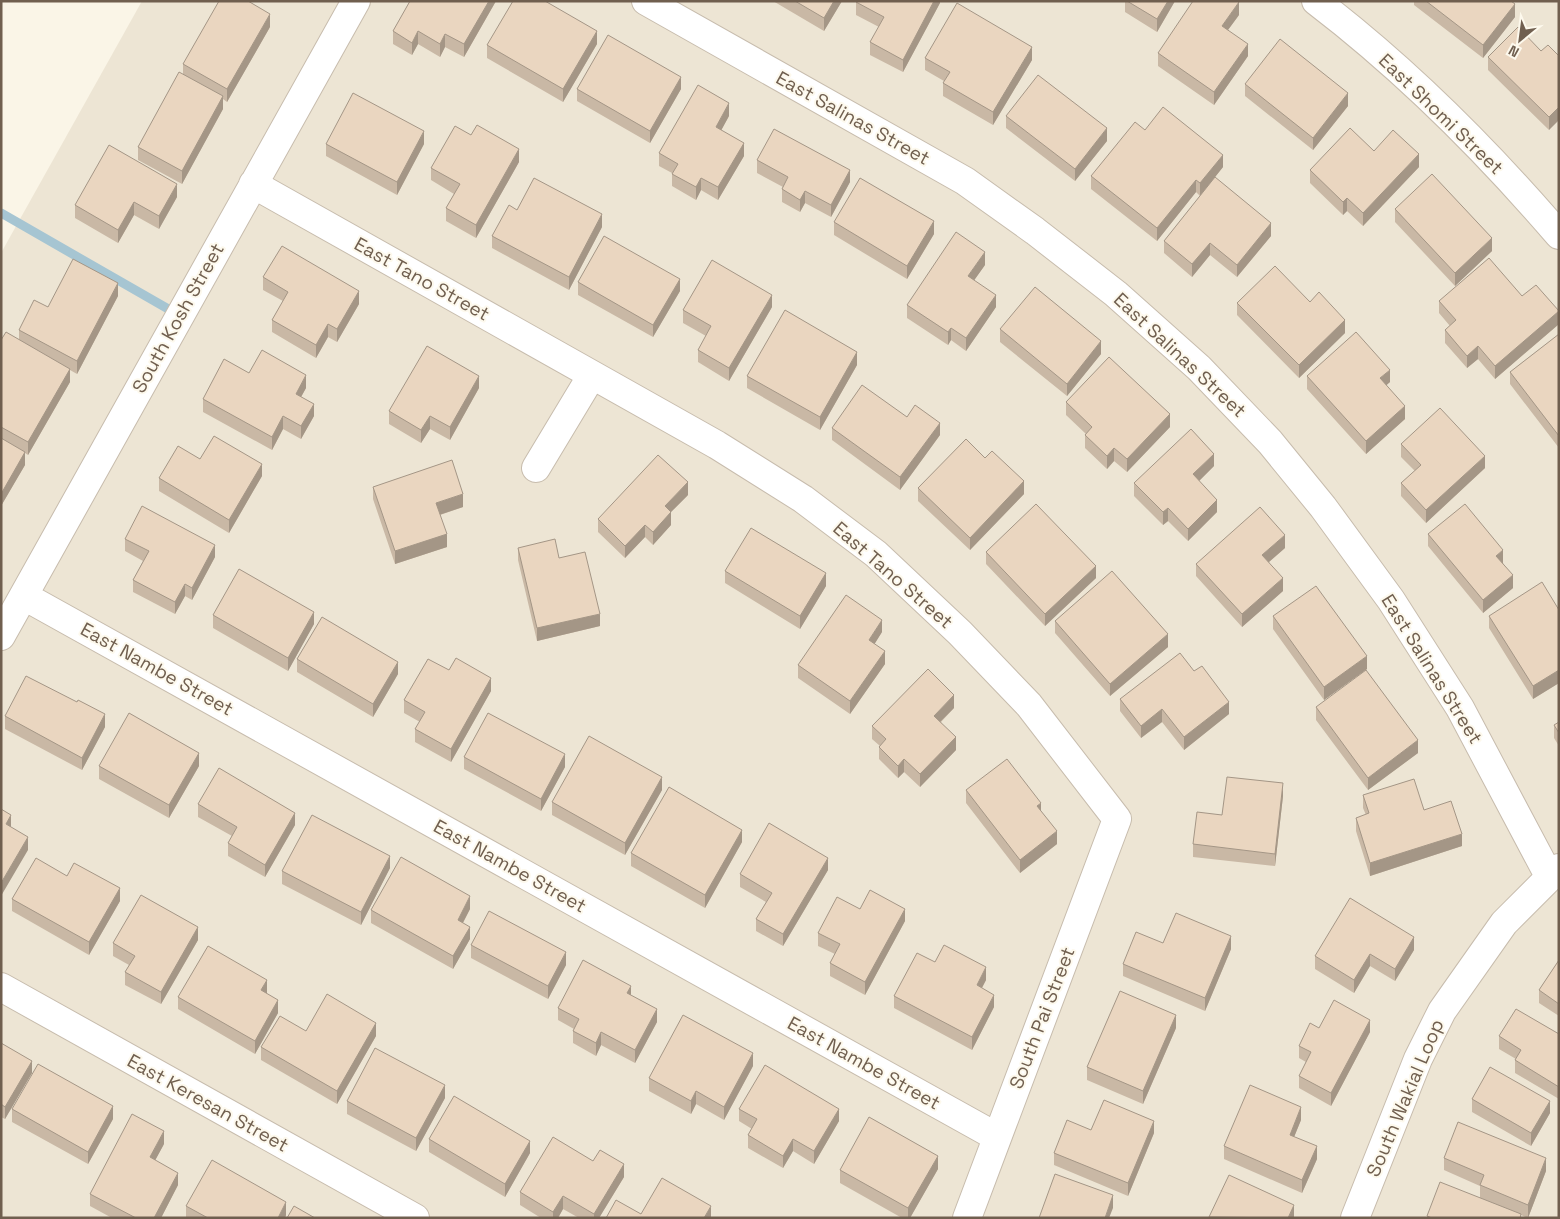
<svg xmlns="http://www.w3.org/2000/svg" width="1560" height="1219" font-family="'Space Grotesk',sans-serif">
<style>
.residential{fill:#ede5d4}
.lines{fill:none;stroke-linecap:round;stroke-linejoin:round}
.stream{stroke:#a6c5d2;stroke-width:9}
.minor-casing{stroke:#c7bcad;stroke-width:30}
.minor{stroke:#fff;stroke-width:28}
.wall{fill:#c9b8a5}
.shaded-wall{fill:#a49686}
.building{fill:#ead6c0;stroke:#a49686}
.labels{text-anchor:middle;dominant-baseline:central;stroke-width:4;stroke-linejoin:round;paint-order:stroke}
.street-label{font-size:19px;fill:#705f4f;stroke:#fdf9ed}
</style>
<rect width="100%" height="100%" fill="#faf5e7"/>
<!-- residential -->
<path class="residential" d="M142,1H1559V1218H1V253Z"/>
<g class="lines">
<!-- stream -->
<path class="stream" d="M1,213L177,314"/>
<!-- minor casing -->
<g class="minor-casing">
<path id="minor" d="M646,1L965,181L1035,231L1116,294L1199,368L1270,442L1323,507L1391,600L1460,708L1549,876
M1316,1C1405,69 1486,150 1559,235
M253,184L717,445L803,499L876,554L960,633L1029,705L1117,819L967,1218
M536,468L592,375
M24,596L997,1137
M1,636L356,1
M1,987L415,1218
M1355,1218L1418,1059L1442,1011L1504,923L1559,868"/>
</g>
<!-- minor -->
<use href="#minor" class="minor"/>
</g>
<!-- wall -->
<path class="wall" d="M410,1H496L464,57L445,47L440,57L418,44L412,55L393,44V31Z
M773,1H842L824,31Z
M940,1V3L903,72L870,55V42L879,27L856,15V2Z
M1125,1H1175L1157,32L1125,12Z
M1414,1H1511L1515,17L1483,58L1414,5Z
M1239,15L1228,30L1248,56L1214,105L1158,66V53Z
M270,27L227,102L223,99V109L182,184L138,160V147L183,75V64Z
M597,44L563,102L487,58V45Z
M1541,51L1559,56L1549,130L1488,70V57Z
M925,58L1032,60L993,125L943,96V83L944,81L925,70Z
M1245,84L1348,106L1313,150L1245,96Z
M577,89H681L650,143L577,101Z
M729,116L721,130L744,156L718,200L701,190L696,200L672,186V173L659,166V153Z
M1006,116L1107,141L1075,181L1006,128Z
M1145,130L1223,167L1215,177L1271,236L1237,277L1210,255L1192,277L1164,253V241L1200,196L1196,192L1157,241L1091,189V176Z
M326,144H424L397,195L326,156Z
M757,160L850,182L831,217L805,203L800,212L782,202V189L783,187L757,173Z
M519,162L476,238L446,221V208L454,194L431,180V168Z
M1419,167L1363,226L1347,211L1343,215L1310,183V170Z
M177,197L159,229L134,215L118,243L75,218V205Z
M1395,209L1492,251L1455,286L1395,222Z
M517,210L602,227L569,290L492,248V236Z
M834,222L934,234L907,279L834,235Z
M985,265L974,280L996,307L966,351L951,340L948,345L907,318V305Z
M263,277L359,304L337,342L328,337L316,358L272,332V320L283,301L263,290Z
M578,282L680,291L653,337L578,295Z
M118,296L77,374L70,370V382L28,455L25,453V465L1,506V340H19V330L48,307Z
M1522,296L1559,311V324L1495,379L1478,359L1467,368L1445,343V330L1450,326L1439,313V301Z
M1310,302L1345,333L1299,378L1237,315V303Z
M772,307L729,381L698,362V350L706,336L683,323V310Z
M1000,329L1101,354L1067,396L1000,342Z
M1559,334V448L1510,384V372Z
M857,365L820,430L747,388V376Z
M249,373L306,388L301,397L314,416L301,439L283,429L272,450L203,412V399Z
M1307,376L1390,382L1386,385L1405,419L1366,454L1307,389Z
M479,388L450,440L430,429L421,443L389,424V411Z
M1066,402L1170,427L1127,472L1114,461L1107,469L1085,448V435L1086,434L1066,415Z
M907,417L940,435L900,490L832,440V428Z
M1401,444L1485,468L1426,523L1401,496V483L1415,471L1401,457Z
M985,458L1024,494L970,550L918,501V488Z
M200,459L262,476L229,533L159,491V478Z
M1214,466L1199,481L1217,512L1188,541L1168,521L1163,525L1134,496V483Z
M373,487L463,507L440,515L447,547L395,564L373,499Z
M688,495L671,512V525L653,545L645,537L625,558L598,532V519Z
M1428,534L1503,563L1513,588L1483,613L1428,546Z
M125,539L215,557L192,600L185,596L175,614L133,592V580L143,561L125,551Z
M518,548L559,558L600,626L537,641L518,560Z
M1285,548L1269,562L1283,591L1242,627L1196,576V564Z
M986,552L1096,578L1045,626L986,564Z
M725,571L826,586L800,629L725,583Z
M1559,610V683L1533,699L1489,628V616Z
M213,615L314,624L288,671L213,628Z
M1273,616L1367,669L1324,700L1273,629Z
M1055,621L1168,647L1110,696L1055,633Z
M882,632L874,644L885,664L850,714L798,678V665Z
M297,659L398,674L373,717L297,672Z
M449,670L491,691L451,762L415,742V729L420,722L404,713V700Z
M1194,671L1229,714L1184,750L1162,722L1141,738L1120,711V699Z
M1316,707L1418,753L1368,790L1316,720Z
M954,708L941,722L956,750L920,787L904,772L898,778L879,759V747L880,746L872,739V726Z
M5,716L105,727L82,770L5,729Z
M1559,722V746L1554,738V725Z
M464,757L565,767L541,811L464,769Z
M99,766H199L169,818L99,779Z
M662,790L625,855L552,815V802Z
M966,790L1041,811L1057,844L1020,873L966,803Z
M1363,795L1424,810L1462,846L1370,876L1356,831V818L1366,815L1363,808Z
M1283,796L1275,866L1193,857V844L1222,815Z
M198,804L295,825L265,877L228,856V843L232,836L198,817Z
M742,842L705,908L631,866V853Z
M390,868L361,925L282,884V871Z
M828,870L783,946L756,931V919L766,902L740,887V874Z
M67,876L120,901L89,955L12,911V899Z
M470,909L463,923L470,939L453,969L371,923V910Z
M860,909L905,921L865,995L830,976V963L835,954L818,946V933Z
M198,940L161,1004L125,985V972L129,965L113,956V943Z
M1163,943L1231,949L1205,1011L1123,976V964Z
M471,945L566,965L548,999L471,958Z
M1414,950L1395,981L1370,966L1354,993L1315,969V956Z
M1559,960V1016L1539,1003V990Z
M935,962L986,980L982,988L994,1007L972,1050L894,1008V996Z
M266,993L278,1013L255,1054L178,1009V997L267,993Z
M631,996L657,1022L635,1063L601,1045L596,1056L573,1043V1031L574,1029L558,1020V1008Z
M1176,1028L1143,1104L1087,1080V1067Z
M1319,1028L1370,1032L1331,1106L1299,1088V1076L1306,1062L1299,1058V1046Z
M306,1031L376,1036L337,1104L261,1060V1047Z
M1559,1034V1099L1515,1073V1060L1516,1059L1499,1049V1036Z
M1,1043L32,1073L5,1119L1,1117Z
M753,1066L724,1120L696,1104L691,1114L649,1091V1078Z
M445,1098L416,1151L347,1114V1101Z
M1472,1099L1550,1113L1531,1146L1472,1112Z
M12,1109L113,1119L88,1164L12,1122Z
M739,1109L839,1121L814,1164L793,1151L783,1168L748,1148V1135L752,1129L739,1121Z
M1301,1120L1294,1137L1317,1159L1302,1193L1224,1159V1146Z
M1091,1130L1154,1133L1128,1196L1054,1165V1153Z
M429,1139L530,1153L505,1197L429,1152Z
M164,1144L155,1160L178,1185L161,1218H112L90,1206V1194Z
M1444,1158L1546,1171L1528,1218L1521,1215V1218H1427V1216L1480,1198V1186L1444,1170Z
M593,1161L624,1177L599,1218H579L563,1209L558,1218H541L520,1205V1192Z
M938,1169L910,1218H902L840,1183V1170Z
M186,1206L286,1215L285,1218H186Z"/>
<!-- shaded-wall -->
<path class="shaded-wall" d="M489,1H496L464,57V44Z
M834,1H842L824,31V18Z
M934,1H940V3L903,72V60Z
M1168,1H1175L1157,32V19Z
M1239,2V15L1222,38V26Z
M1515,4V17L1483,58V45Z
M270,14V27L227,102V89Z
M418,31V44L412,55V43Z
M597,31V44L563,102V89Z
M445,34V47L440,57V44Z
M1248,44V56L1214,105V92Z
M1032,47V60L993,125V112Z
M681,77V89L650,143V131Z
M1348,93V106L1313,150V138Z
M223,96V109L182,184V171Z
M729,103V116L716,140V127Z
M1559,107V120L1549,130V117Z
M1107,128V141L1075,181V169Z
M424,131V144L397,195V182Z
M744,143V156L718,200V187Z
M519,149V162L476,238V225Z
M1419,154V167L1363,226V213Z
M1223,155V167L1200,196V183Z
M850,170V182L831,217V205Z
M701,178V190L696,200V187Z
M1196,180V192L1157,241V228Z
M177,184V197L159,229V216Z
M805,191V203L800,212V200Z
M1347,198V211L1343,215V202Z
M134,202V215L118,243V230Z
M602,214V227L569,290V277Z
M934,221V234L907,279V266Z
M1271,223V236L1237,277V265Z
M1492,238V251L1455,286V273Z
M1210,243V255L1192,277V264Z
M985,252V265L968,289V276Z
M680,279V291L653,337V325Z
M118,283V296L77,374V361Z
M359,291V304L337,342V329Z
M772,295V307L729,381V368Z
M996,295V307L966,351V338Z
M1559,311V324L1495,379V366Z
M1345,320V333L1299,378V365Z
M328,324V337L316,358V345Z
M951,328V340L948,345V332Z
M1101,341V354L1067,396V384Z
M1478,346V359L1467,368V356Z
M857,352V365L820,430V417Z
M70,369V382L28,455V442Z
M1390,370V382L1380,391V378Z
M306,375V388L296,406V394Z
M479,376V388L450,440V427Z
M314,404V416L301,439V426Z
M1405,406V419L1366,454V441Z
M1170,414V427L1127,472V459Z
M283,416V429L272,450V437Z
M430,416V429L421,443V430Z
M940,423V435L900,490V477Z
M1114,448V461L1107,469V456Z
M25,452V465L1,506V494Z
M1214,454V466L1193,487V474Z
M1485,456V468L1426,523V510Z
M262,464V476L229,533V520Z
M1024,481V494L970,550V538Z
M688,482V495L671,512V525L653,545V532L665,506Z
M463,494V507L436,516V503Z
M1217,500V512L1188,541V529Z
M1168,508V521L1163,525V512Z
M645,525V537L625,558V546Z
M447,534V547L395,564V551Z
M1285,535V548L1262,568V555Z
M215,545V557L192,600V588Z
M1503,550V563L1496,568V556Z
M1096,566V578L1045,626V614Z
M826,573V586L800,629V616Z
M1513,575V588L1483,613V600Z
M1283,578V591L1242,627V614Z
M185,584V596L175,614V602Z
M314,612V624L288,671V658Z
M600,614V626L537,641V628Z
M882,620V632L869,653V640Z
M1168,634V647L1110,696V684Z
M885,651V664L850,714V701Z
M1367,656V669L1324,700V687Z
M398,662V674L373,717V704Z
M1559,670V683L1533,699V686Z
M491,678V691L451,762V749Z
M954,695V708L934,728V716Z
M1229,702V714L1184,750V737Z
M1162,709V722L1141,738V726Z
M105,714V727L82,770V758Z
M956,737V750L920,787V774Z
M1418,740V753L1368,790V778Z
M199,753V766L169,818V805Z
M565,754V767L541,811V799Z
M904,759V772L898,778V766Z
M662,777V790L625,855V843Z
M1283,783V796L1275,866V854Z
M1041,803V816L1037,806Z
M295,813V825L265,877V865Z
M11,815V828L6,824Z
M742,830V842L705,908V895Z
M1057,831V844L1020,873V860Z
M1462,834V846L1370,876V863Z
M28,837V850L1,896V883Z
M390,856V868L361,925V912Z
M828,858V870L783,946V934Z
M120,888V901L89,955V942Z
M470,896V909L458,932V920Z
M905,909V921L865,995V982Z
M198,927V940L161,1004V992Z
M470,927V939L453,969V956Z
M1231,936V949L1205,1011V998Z
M1414,937V950L1395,981V969Z
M566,952V965L548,999V986Z
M1370,954V966L1354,993V980Z
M986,967V980L977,997V985Z
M267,980V993L261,1003V990Z
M631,986V999L627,993Z
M994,995V1007L972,1050V1037Z
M278,1000V1013L255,1054V1041Z
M657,1009V1022L635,1063V1050Z
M1176,1015V1028L1143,1104V1091Z
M1370,1020V1032L1331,1106V1093Z
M376,1023V1036L337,1104V1091Z
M601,1032V1045L596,1056V1043Z
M753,1053V1066L724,1120V1107Z
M32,1061V1073L5,1119V1107Z
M445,1085V1098L416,1151V1138Z
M696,1091V1104L691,1114V1101Z
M1550,1101V1113L1531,1146V1133Z
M113,1106V1119L88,1164V1152Z
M1301,1107V1120L1290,1147V1135Z
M839,1109V1121L814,1164V1151Z
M1154,1121V1133L1128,1196V1183Z
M164,1131V1144L150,1170V1157Z
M793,1139V1151L783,1168V1156Z
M530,1141V1153L505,1197V1184Z
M1317,1146V1159L1302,1193V1180Z
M938,1156V1169L910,1218H908V1208Z
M1546,1158V1171L1528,1218V1205Z
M624,1164V1177L599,1218H594V1214Z
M178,1173V1185L161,1218H154Z
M1113,1195V1208L1109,1218H1105Z
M563,1196V1209L558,1218H553V1212Z
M286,1202V1215L285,1218H278Z
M1294,1205V1217L1288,1218Z
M711,1206V1218H704Z"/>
<!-- building -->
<path class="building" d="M219,1H248L270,14L227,89L183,64Z
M410,1H489L464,44L445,34L440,44L418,31L412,43L393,31Z
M513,1H545L597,31L563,89L487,45Z
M795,1H834L824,18Z
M857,1H934L903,60L870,42L884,17L856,2Z
M1127,1H1168L1157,19Z
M1193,1H1237L1239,2L1222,26L1248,44L1214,92L1158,53Z
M1426,1H1511L1515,4L1483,45Z
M957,3L1032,47L993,112L943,83L950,72L925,58Z
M1518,27L1541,51L1548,45L1559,56V107L1549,117L1488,57Z
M608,35L681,77L650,131L577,89Z
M1280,39L1348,93L1313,138L1245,84Z
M179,72L223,96L182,171L138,147Z
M1038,75L1107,128L1075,169L1006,116Z
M698,85L729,103L716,127L744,143L718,187L701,178L696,187L672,174L678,164L659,153Z
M353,93L424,131L397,182L326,144Z
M1163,107L1223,155L1200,183L1196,180L1157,228L1091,176L1135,122L1145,130Z
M477,125L519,149L476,225L446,208L460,184L431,168L455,126L471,135Z
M1350,128L1374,151L1393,130L1419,154L1363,213L1347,198L1343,202L1310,170Z
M774,129L850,170L831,205L805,191L800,200L782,189L788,177L757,160Z
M109,145L177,184L159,216L134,202L118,230L75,205Z
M1432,174L1492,238L1455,273L1395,209Z
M1215,177L1271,223L1237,265L1210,243L1192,264L1164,241Z
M534,178L602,214L569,277L492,236L509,205L517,210Z
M860,178L934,221L907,266L834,222Z
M956,232L985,252L968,276L996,295L966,338L951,328L948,332L907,305Z
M604,236L680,279L653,325L578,282Z
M282,246L359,291L337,329L328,324L316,345L272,320L288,292L263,277Z
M1489,258L1522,296L1536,285L1559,311L1495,366L1478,346L1467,356L1445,330L1456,320L1439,301Z
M73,259L118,283L77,361L19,330L34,300L48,307Z
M712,260L772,295L729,368L698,350L711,326L683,310Z
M1275,266L1310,302L1319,292L1345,320L1299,365L1237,303Z
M1035,287L1101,341L1067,384L1000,329Z
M785,310L857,352L820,417L747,376Z
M6,332L70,369L28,442L1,427V340Z
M1356,332L1390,370L1380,378L1405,406L1366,441L1307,376Z
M1559,334V436L1510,372Z
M427,346L479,376L450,427L430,416L421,430L389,411Z
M262,350L306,375L296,394L314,404L301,426L283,416L272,437L203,399L224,359L249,373Z
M1109,357L1170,414L1127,459L1114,448L1107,456L1085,435L1092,427L1066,402Z
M862,385L907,417L915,405L940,423L900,477L832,428Z
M1440,408L1485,456L1426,510L1401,483L1421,465L1401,444Z
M1191,429L1214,454L1193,474L1217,500L1188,529L1168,508L1163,512L1134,483Z
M214,436L262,464L229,520L159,478L178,446L200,459Z
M1,438L25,452L1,494Z
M966,439L985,458L992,451L1024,481L970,538L918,488Z
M658,455L688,482L665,506L671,512L653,532L645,525L625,546L598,519Z
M452,460L463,494L436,503L447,534L395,551L373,487Z
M1036,504L1096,566L1045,614L986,552Z
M1465,504L1503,550L1496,556L1513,575L1483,600L1428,534Z
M142,506L215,545L192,588L185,584L175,602L133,580L149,551L125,539Z
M1260,507L1285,535L1262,555L1283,578L1242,614L1196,564Z
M751,528L826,573L800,616L725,571Z
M555,539L559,558L585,552L600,614L537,628L518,548Z
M239,569L314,612L288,658L213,615Z
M1112,571L1168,634L1110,684L1055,621Z
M1542,582L1559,610V670L1533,686L1489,616Z
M1316,586L1367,656L1324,687L1273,616Z
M846,595L882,620L869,640L885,651L850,701L798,665Z
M322,617L398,662L373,704L297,659Z
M1180,653L1194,671L1202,666L1229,702L1184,737L1162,709L1141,726L1120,699Z
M456,658L491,678L451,749L415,729L425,712L404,700L428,659L449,670Z
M928,669L954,695L934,716L956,737L920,774L904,759L898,766L879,747L886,739L872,726Z
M1366,670L1418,740L1368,778L1316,707Z
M26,676L77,702L78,700L105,714L82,758L5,716Z
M129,713L199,753L169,805L99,766Z
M488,713L565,754L541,799L464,757Z
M1559,722V733L1554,725Z
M589,736L662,777L625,843L552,802Z
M1007,759L1041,803L1037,806L1057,831L1020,860L966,790Z
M219,768L295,813L265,865L228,843L237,827L198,804Z
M1227,777L1283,783L1275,854L1193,844L1197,812L1222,815Z
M1414,779L1424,810L1451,801L1462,834L1370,863L1356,818L1369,813L1363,795Z
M669,787L742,830L705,895L631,853Z
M1,809L11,815L6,824L28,837L1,883Z
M312,815L390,856L361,912L282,871Z
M769,823L828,858L783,934L756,919L772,893L740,874Z
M401,857L470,896L458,920L470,927L453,956L371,910Z
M36,858L67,876L74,863L120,888L89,942L12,899Z
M870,890L905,909L865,982L830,963L840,944L818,933L837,897L860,909Z
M141,895L198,927L161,992L125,972L135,956L113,943Z
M1350,898L1414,937L1395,969L1370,954L1354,980L1315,956Z
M489,911L566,952L548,986L471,945Z
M1176,913L1231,936L1205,998L1123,964L1136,932L1163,943Z
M944,945L986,967L977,985L994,995L972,1037L894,996L917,953L935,962Z
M208,946L267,980L261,990L278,1000L255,1041L178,997Z
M583,960L631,986L627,993L657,1009L635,1050L601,1032L596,1043L573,1031L579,1019L558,1008Z
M1559,960V1004L1539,990Z
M1120,991L1176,1015L1143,1091L1087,1067Z
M327,994L376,1023L337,1091L261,1047L280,1016L306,1031Z
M1334,1000L1370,1020L1331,1093L1299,1076L1311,1052L1299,1046L1310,1023L1319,1028Z
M1516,1009L1559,1034V1087L1515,1060L1521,1050L1499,1036Z
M683,1015L753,1053L724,1107L696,1091L691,1101L649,1078Z
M1,1043L32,1061L5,1107L1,1104Z
M375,1048L445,1085L416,1138L347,1101Z
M38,1064L113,1106L88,1152L12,1109Z
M765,1065L839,1109L814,1151L793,1139L783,1156L748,1135L757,1119L739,1109Z
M1490,1067L1550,1101L1531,1133L1472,1099Z
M1250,1085L1301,1107L1290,1135L1317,1146L1302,1180L1224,1146Z
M454,1096L530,1141L505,1184L429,1139Z
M1104,1100L1154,1121L1128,1183L1054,1153L1067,1120L1091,1130Z
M132,1114L164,1131L150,1157L178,1173L154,1218H136L90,1194Z
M869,1117L938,1156L908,1208L840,1170Z
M1458,1122L1546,1158L1528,1205L1480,1185L1484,1175L1444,1158Z
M553,1137L593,1161L600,1150L624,1164L594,1214L563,1196L553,1212L520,1192Z
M212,1160L286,1202L278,1218H208L186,1206Z
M1055,1174L1113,1195L1105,1218H1039Z
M1229,1175L1294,1205L1288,1218L1209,1217Z
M662,1178L711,1206L704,1218H606L616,1200L641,1214Z
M1440,1182L1521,1214L1520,1218H1432L1427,1216Z
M294,1206L315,1218H287Z"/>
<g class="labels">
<!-- street labels -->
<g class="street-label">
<text transform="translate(1441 114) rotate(44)">East Shomi Street</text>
<text transform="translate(853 118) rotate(29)">East Salinas Street</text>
<text transform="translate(422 279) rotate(29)">East Tano Street</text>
<text transform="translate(178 318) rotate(-61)">South Kosh Street</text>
<text transform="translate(1180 355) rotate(43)">East Salinas Street</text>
<text transform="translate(893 575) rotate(41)">East Tano Street</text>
<text transform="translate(157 669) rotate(29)">East Nambe Street</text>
<text transform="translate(1432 669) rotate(58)">East Salinas Street</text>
<text transform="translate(510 866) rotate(29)">East Nambe Street</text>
<text transform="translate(1042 1018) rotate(-69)">South Pai Street</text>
<text transform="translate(864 1063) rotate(29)">East Nambe Street</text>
<text transform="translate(1405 1098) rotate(-67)">South Wakial Loop</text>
<text transform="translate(208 1103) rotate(29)">East Keresan Street</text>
</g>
</g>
<!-- border -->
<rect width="1560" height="1219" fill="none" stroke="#705f4f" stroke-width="5"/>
<!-- north arrow -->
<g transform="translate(1520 40) rotate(209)" stroke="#fdf9ed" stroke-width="4" paint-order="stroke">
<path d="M0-4L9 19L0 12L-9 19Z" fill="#705f4f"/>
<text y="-8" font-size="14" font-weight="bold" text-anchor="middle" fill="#705f4f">N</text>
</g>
</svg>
